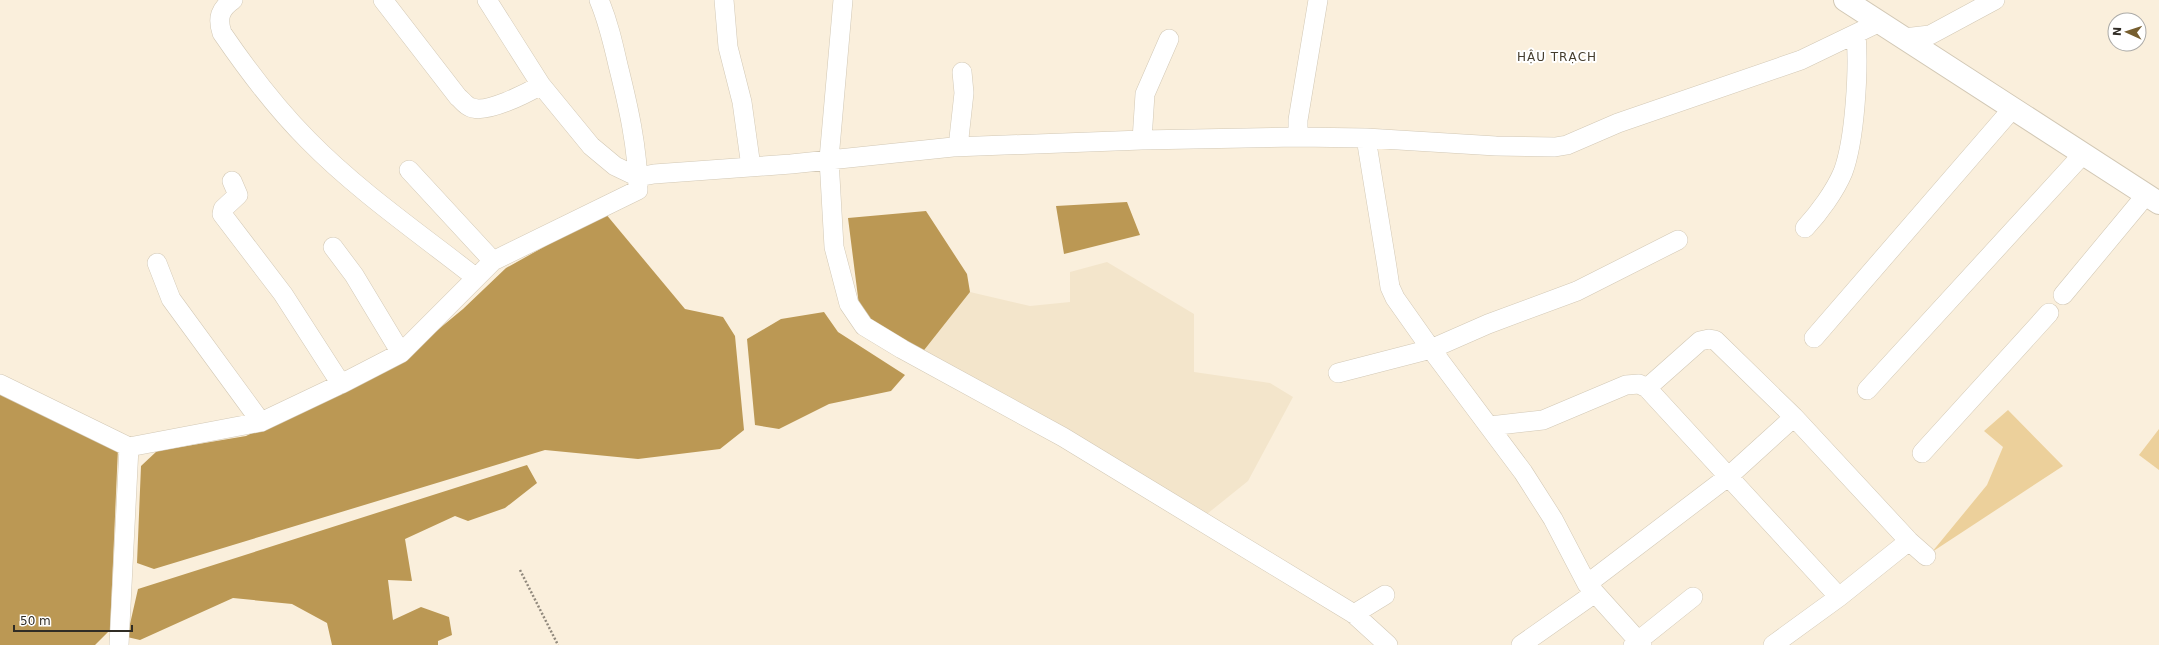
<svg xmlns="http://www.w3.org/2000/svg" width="2159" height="645" font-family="'DejaVu Sans',sans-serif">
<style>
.built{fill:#f3e5cb}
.green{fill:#ecd09b}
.water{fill:#bb9854}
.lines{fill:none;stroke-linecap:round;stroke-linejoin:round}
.street-casing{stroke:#d2c8b5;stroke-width:20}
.secondary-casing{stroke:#d2c8b5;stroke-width:24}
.path{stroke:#91897d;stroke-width:2.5;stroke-dasharray:2 2;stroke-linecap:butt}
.street{stroke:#fff;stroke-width:19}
.secondary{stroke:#fff;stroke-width:22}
.labels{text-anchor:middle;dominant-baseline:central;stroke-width:4;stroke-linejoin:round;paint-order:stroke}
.quarter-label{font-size:12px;letter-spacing:1px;fill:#453d2d;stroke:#fff}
</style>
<rect width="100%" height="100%" fill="#faefdc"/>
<!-- built -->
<path class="built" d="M1107,262L1194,314V372L1270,383L1293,397L1248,481L1207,514L921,354L970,292L1030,306L1070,302V272Z"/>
<!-- green -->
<path class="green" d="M2008,410L2063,466L1932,552L1987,485L2003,447L1984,431Z
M2159,429V470L2139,455Z"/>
<!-- water -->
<path class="water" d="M1127,202L1140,235L1064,254L1056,206Z
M926,211L967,274L970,292L921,354L872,327L859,305L848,218Z
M605,213L685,309L723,317L735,336L744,430L720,449L638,459L545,450L154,569L137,563L141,466L157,451L246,436L405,357L463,309L506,268Z
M824,312L838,332L905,375L891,391L829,404L779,429L755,425L747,339L781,319Z
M0,393L118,448L110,630L95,645H0Z
M527,465L537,483L505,508L468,521L455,516L405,539L412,581L388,580L393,620L421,607L449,617L452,635L438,641V645H332L327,623L292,604L233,598L140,640L127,637L138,589Z"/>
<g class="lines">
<!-- street casing -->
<g class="street-casing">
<path id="street" d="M233,0C220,9 217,18 222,33C248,71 275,107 308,140C358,191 419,233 475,277
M383,0L458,97C462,100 465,105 470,107C485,115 527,93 541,85L591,146L615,166L638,177L654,174L791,164L953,147L1142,140L1298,137L1366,138L1496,146L1555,147L1567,145L1618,123L1801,60L1880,22
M487,0L541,85
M724,0L728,47L742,102L751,167
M843,0L829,159L834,247L849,304L864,326L902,349L1063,437L1354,614L1388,645
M1904,38L1930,35L1995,0
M1298,137V120L1318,0
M1366,138L1387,267L1390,287L1395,298L1431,349L1523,472L1553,519L1587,584L1642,645
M1142,140L1145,94L1169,39
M958,147L964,93L962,72
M409,170L493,261
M232,181L238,195L223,209L222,214L283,294L341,384
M1805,228C1819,213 1835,191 1843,172C1855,140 1859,69 1856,34
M333,247L354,275L401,353
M157,263L171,299L261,422
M2063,295L2146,195
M1814,338L2013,108
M1338,373L1431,349L1488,324L1577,291L1678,240
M0,384L129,447L119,645
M1647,388L1700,341L1709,339L1715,340L1794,417L1909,541L1926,556
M1867,390L2083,154
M1490,426L1543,420L1626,385L1639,384L1647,388L1839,597
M129,447L261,422L341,384L401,353L493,261L638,190C638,148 628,105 618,65C613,43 608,21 599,0
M1922,453L2049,313
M1587,584L1729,476L1794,417
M1354,614L1385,595
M1521,645L1595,593
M1633,645L1693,597
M1773,645L1839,597L1909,541"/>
</g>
<!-- secondary casing -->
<g class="secondary-casing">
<path id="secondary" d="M1845,0L2159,203"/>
</g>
<!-- path -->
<path class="path" d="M520,570L558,645"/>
<!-- street -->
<use href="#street" class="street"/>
<!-- secondary -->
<use href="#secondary" class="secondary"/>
</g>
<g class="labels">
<!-- quarter labels -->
<g class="quarter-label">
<text x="1557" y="57">HẬU TRẠCH</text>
</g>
</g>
<!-- north arrow -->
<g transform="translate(2127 32) rotate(273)"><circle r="19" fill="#ffffff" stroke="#acaba8"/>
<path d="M0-3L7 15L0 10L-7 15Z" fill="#765e2f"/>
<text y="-6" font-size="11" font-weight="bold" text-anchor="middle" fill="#302c25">N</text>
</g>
<!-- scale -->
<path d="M14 625v6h118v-6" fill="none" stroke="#302c25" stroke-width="2"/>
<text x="20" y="625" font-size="12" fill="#302c25" stroke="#ffffff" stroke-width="3" paint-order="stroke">50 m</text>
</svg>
